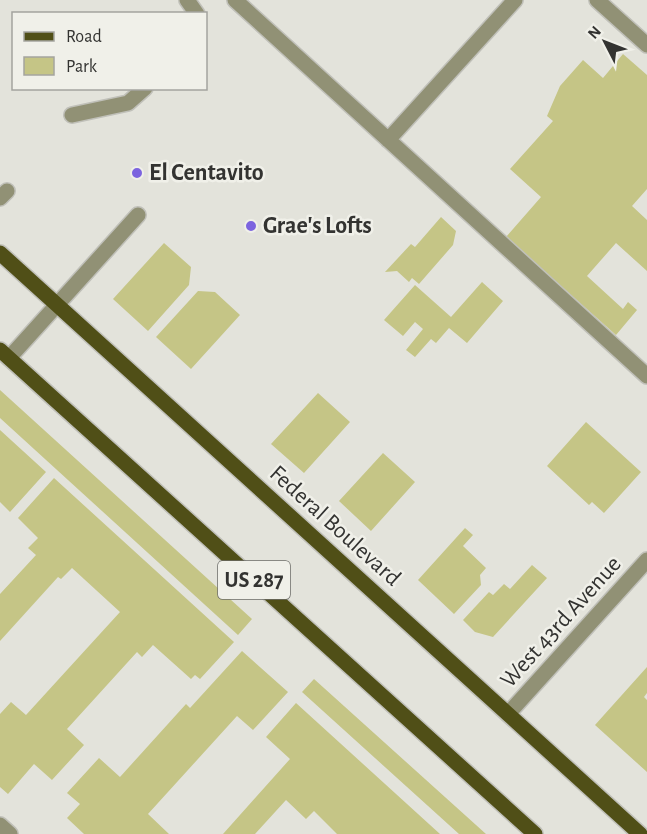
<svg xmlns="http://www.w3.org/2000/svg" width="647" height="834" font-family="'Alegreya Sans',sans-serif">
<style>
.green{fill:#c5c586}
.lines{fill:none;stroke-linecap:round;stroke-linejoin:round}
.minor-casing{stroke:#c0c0b9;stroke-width:18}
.major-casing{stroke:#c0c0b9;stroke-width:18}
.minor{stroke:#919175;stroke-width:15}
.major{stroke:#504f17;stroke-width:15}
.poi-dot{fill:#7c64df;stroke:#f0f0e9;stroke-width:2}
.labels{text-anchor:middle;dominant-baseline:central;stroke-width:5;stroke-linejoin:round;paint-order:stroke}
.shield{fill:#f0f0e9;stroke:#6c6c68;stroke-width:1.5}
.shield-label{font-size:22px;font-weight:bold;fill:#333331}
.poi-label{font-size:24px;font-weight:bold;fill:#333331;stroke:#f0f0e9;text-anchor:start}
.street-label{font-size:24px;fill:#333331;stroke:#f0f0e9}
</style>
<rect width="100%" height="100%" fill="#e3e3db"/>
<!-- green -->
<path class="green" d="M623,54L647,75V189L632,206L647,220V271L616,243L587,276L623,309L628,302L637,310L616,335L506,237L541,197L510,169L553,121L547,116L560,86L583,60L603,78Z
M441,217L456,231L453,245L419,284L412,278L409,282L397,271L385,272L411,244L415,247Z
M164,243L191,267L189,285L148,331L113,299Z
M482,282L503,301L467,343L449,328L436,343L431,339L415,357L406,350L423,329L415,322L403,336L384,320L415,285L451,317Z
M198,291L215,292L240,315L191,369L156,337Z
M0,390L252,619L238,635L0,418Z
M318,393L350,422L304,473L271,444Z
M586,422L641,472L604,513L592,502L589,505L547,466Z
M0,430L46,472L10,512L0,502Z
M383,453L415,482L371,531L339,501Z
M54,478L234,642L200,679L195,675L191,679L153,645L142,657L137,652L67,729L84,745L52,780L34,764L8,794L0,787V714L11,702L26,715L120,612L72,568L61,579L58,577L0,641V594L36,555L28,548L38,538L18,518Z
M465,528L473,535L463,546L486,568L480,575L481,585L454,614L418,580Z
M532,565L547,578L493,637L475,632L463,620L489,592L493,595L504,584L510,589Z
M242,651L288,692L253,730L237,716L148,814L169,834H84L67,818L80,804L67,793L99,758L120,777L186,704L190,708Z
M647,667V693L644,697L647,700V772L595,725Z
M314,679L486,834H459L302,692Z
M296,703L440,834H337L314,811L306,819L286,800L255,834H223L290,759L266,737Z"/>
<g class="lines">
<!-- minor casing -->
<g class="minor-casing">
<path id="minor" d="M187,0L197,14
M235,0L647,376
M597,0L647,45
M72,115L128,103L145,88
M388,140L515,0
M0,198L7,191
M9,358L138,215
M508,714L647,560
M0,825L10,834"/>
</g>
<!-- major casing -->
<g class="major-casing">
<path id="major" d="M0,253L640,834
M0,350L535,834"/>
</g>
<!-- minor -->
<use href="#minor" class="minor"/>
<!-- major -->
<use href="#major" class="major"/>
</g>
<!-- markers -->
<g class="poi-dot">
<circle cx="137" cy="173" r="6"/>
<circle cx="251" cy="226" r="6"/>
</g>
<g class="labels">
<!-- shield labels -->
<rect class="shield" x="218" y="561" width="72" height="38" rx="4.5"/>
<g class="shield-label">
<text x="254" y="580">US 287</text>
</g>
<!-- poi labels -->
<g class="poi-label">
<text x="149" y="173">El Centavito</text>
<text x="263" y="226">Grae's Lofts</text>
</g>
<!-- street labels -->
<g class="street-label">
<text transform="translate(335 526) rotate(42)">Federal Boulevard</text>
<text transform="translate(561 622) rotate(-48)">West 43rd Avenue</text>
</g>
</g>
<!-- legend -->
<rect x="12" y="12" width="195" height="78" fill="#f0f0e9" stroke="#a4a49f" stroke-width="1.5"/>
<rect x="24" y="32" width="30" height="9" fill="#504f17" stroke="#a4a49f" stroke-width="1.5"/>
<text x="66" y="42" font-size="18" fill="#333331">Road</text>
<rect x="24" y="57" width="30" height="18" fill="#c5c586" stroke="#a4a49f" stroke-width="1.5"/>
<text x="66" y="72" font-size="18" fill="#333331">Park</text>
<!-- north arrow -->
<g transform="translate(605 42) rotate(312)" stroke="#f0f0e9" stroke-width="4.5" paint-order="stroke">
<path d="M0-4.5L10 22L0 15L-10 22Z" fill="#333331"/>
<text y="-9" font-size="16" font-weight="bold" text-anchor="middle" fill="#333331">N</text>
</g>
</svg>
